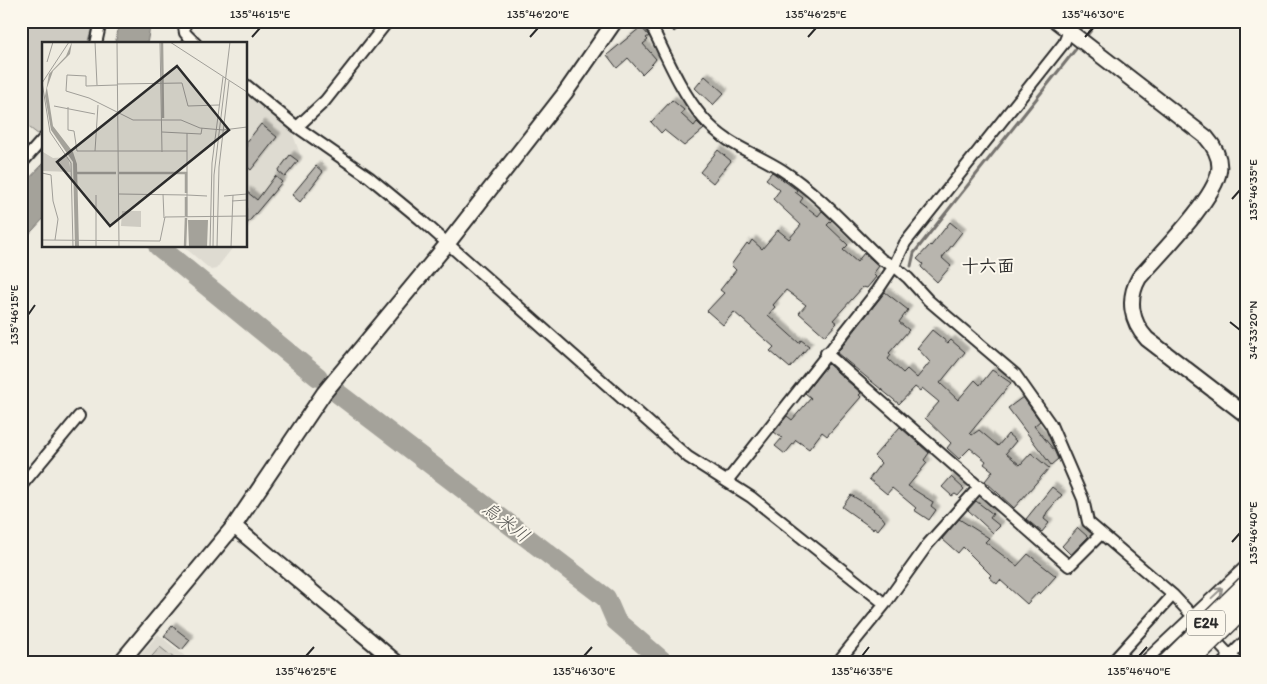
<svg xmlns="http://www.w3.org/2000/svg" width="1267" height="684" font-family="Itim,'Klee One',sans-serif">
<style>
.built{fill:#dedbd1}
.green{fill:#cecbc2;stroke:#7c7b76}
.water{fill:#a4a29a;stroke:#74726e}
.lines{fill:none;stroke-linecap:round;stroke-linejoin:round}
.stream{stroke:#74726e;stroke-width:3}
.river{stroke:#a4a29a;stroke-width:20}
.building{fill:#b8b5ae;stroke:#2b2b2b;filter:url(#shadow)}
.street-casing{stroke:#2b2b2b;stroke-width:14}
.secondary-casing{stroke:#2b2b2b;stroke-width:18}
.street{stroke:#fbf7ec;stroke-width:10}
.secondary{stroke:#fbf7ec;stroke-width:14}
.highway-bridge-casing{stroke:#2b2b2b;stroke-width:21;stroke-linecap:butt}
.highway-bridge{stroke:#fbf7ec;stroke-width:18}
.oneway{stroke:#93918c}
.ticks{fill:none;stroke:#2b2b2b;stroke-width:2}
.labels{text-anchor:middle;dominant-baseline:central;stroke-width:4;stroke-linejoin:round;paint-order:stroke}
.shield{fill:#fbf7ec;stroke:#696865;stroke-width:1}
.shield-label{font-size:15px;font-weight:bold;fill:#2b2b2b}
.neighbourhood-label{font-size:18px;font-weight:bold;fill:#2b2b2b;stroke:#fbf7ec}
.water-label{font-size:18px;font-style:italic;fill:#555552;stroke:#fbf7ec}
.inset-river{fill:none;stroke:#a4a29a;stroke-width:2.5}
.inset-road{fill:none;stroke:#a09e98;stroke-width:1}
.view{fill:#2b2b2b;fill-opacity:0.15;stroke:#2b2b2b;stroke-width:2.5}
.inset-edge{fill:none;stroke:#2b2b2b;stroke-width:2.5}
.neatline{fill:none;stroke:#2b2b2b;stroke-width:2}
.ticks-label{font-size:12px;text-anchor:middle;fill:#2b2b2b}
</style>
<defs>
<filter id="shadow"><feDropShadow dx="4" dy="-4" stdDeviation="1" flood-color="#0004"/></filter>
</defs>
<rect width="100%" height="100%" fill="#eeebe0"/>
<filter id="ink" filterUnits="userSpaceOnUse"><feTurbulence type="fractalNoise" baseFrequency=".02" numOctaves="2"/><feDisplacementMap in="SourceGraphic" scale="10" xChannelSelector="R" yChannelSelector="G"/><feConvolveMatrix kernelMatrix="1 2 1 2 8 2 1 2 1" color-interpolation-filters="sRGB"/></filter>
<g filter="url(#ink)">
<!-- built -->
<path class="built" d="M246,90L290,126L302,160L246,230Z
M183,246H234L216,269L211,270Z
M158,634L193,663H134Z"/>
<!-- green -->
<path class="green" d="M21,21H91L94,24L88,44H44V128L39,135L21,121Z
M160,647L180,663H146Z"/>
<!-- water -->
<path class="water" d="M120,21H151L147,44H115Z
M44,163V218L21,243V187Z"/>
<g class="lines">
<!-- stream -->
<path class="stream" d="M1085,38L1098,21
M911,266L914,253L1079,45"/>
<!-- river -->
<path class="river" d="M158,246L318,377
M336,392L606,598L616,621L665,663"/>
</g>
<!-- building -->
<path class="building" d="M665,21H688L674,32Z
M641,27L649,36L646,38L648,40L643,44L656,59L653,63L642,74L628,58L617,68L607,55Z
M705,76L724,93L713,105L695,88Z
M672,100L684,110L681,114L694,126L697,122L704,129L684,146L664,130L661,133L651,122Z
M261,124L277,137L251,170L246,166V143Z
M718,150L731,161L713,183L700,172Z
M290,155L298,161L285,177L278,171Z
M316,166L323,172L300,202L292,195Z
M772,172L797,190L795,192L803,198L800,202L818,216L822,211L832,220L827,225L848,245L843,250L857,262L864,253L879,266L873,274L876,277L867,288L863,287L833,320L837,323L825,336L799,313L806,305L786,290L773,305L775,307L768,315L799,343L801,340L809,346L790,368L770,351L774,347L734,312L723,325L707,311L724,293L720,290L736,270L731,265L747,243L749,245L752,240L762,249L778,230L789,239L801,225L773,199L780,190L766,179Z
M275,176L282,182L246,225V191L257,200Z
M950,222L962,232L942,258L951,266L937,282L921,267L923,264L917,259L930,245L931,246Z
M885,292L908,310L899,322L909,330L889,353L891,355L888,359L903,373L907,369L917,378L930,362L917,348L932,330L948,343L951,340L965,352L940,383L958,400L975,380L980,385L992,370L1011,383L970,433L972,435L979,430L998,446L1008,434L1016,441L1006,453L1020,465L1031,453L1049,468L1014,508L985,481L993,471L984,464L986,461L970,448L959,459L947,448L951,443L925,418L939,402L922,388L920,391L915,387L899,404L837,353Z
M828,364L861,393L859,395L861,397L827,436L822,432L809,449L796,440L785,454L775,446L782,438L774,432L787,416L792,420L811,398L805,393Z
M1023,397L1040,421L1034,426L1054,450L1058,459L1051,465L1008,408Z
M900,427L929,453L924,460L927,463L908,486L933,502L931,506L936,510L929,520L914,510L916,508L892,488L887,494L869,479L881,463L874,456Z
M951,477L964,489L958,496L955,494L952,496L942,487Z
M1052,487L1062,495L1047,512L1044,519L1049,523L1042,532L1026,519Z
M851,495L874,509L873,510L882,517L885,521L878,530L874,527L873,529L842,507Z
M976,501L993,514L990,518L1000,526L993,533L968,510Z
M959,519L989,538L985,542L1017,566L1028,554L1056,576L1040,594L1038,592L1027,604L1000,580L997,584L989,577L991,575L963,547L958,553L942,539Z
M1078,528L1088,537L1071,555L1062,546Z
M172,626L190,640L182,650L164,636Z"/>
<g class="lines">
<!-- street casing -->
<g class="street-casing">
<path id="street" d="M183,21L185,33L196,44
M649,21C665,53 680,91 703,118C727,146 754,152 782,170C819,194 850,230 882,260L894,266L908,278L928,300L1015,374L1051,425L1083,499L1088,522L1173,595L1230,656L1240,663
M96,44L101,21
M246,85L297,127L369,177L420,219L688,457L751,497L885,604
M297,127L325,101L388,21
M21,164L44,138
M826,353L1069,566L1101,534
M727,481L878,290L894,266L905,243L1064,43L1069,31
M21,486L79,416
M1115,659L1173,595
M837,663L885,604L928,544L980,486
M1143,663L1246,566
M1223,663L1246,640"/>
</g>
<!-- secondary casing -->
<g class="secondary-casing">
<path id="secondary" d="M1056,21L1206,137C1214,146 1221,158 1219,171C1215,199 1159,255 1139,278C1127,299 1131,322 1147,339L1246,415
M234,526L397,663
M120,663L234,526L324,393L448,243L565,93L615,21"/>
</g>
<!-- street -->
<use href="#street" class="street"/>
<!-- secondary -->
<use href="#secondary" class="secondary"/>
<!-- highway-bridge casing -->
<g class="highway-bridge-casing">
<path id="highway-bridge" d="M1167,663L1246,585
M1188,663L1246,606"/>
</g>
<!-- highway-bridge -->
<use href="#highway-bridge" class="highway-bridge"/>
</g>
<!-- one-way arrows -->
<defs><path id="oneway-shaft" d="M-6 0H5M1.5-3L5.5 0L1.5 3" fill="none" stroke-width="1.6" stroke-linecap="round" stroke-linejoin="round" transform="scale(1.25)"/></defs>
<use class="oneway" href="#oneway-shaft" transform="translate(1217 593) rotate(-43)"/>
</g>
<!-- ticks -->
<path class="ticks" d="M252,37L260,28M530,37L538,28M808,37L816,28M1085,37L1093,28M1232,199L1240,190M28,315L35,305M1230,322L1240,330M1232,542L1240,533M306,656L314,647M584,656L592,647M862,656L869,647M1139,656L1147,647"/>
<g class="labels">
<!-- shield labels -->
<rect class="shield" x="1187" y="610.5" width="38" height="25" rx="4"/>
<g class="shield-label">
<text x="1206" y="623">E24</text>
</g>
<!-- neighbourhood labels -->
<g class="neighbourhood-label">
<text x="988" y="266">十六面</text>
</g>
<!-- water labels -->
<g class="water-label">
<text transform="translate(506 522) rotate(37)">烏米川</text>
</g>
</g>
<!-- overview -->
<g transform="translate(42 42)">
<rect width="205" height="205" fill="#eeebe0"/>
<path d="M1,110L11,116L26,115L29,130L1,129ZM80,169H99V185L79,184Z" fill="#cecbc2"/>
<path d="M30,0L28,12L11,29L5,46L11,84L31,110L35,122L37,205H33L31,120L9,88L3,54L7,32L24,14ZM146,178H166L165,205H147Z" fill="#a4a29a"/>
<path class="inset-river" d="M120,0L121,76M34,131H74M77,131H144V151M144,155V174M143,205L144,176"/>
<path class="inset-road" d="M53,0L55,43M75,0L77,205M118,0L120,110M128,0L205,50M5,20L11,0M0,40L8,90L29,121L31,205M0,41L27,0M75,42L140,41L146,64L177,63M75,43L44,44V34L25,33L24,49L47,56L91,78H139L158,86L181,88L205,85M12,64L53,72M26,65V88L32,89L35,109H145M120,90L159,92L160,86M145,91V175M53,109L56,63M0,131L9,133L11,159L16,177L13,198M77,152L145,153M121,152L122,176M145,153L165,154M182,154L205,152M190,159L205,158M0,198L118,199L123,175L205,174M54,205V153M168,205L170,121L181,35M171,205L172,133L188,0M175,205L177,125L187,39M189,205L191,153"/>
<path class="view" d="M135,24L187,88L68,184L15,120Z"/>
<rect width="205" height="205" class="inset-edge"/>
</g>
<!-- margin -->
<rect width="1267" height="684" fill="none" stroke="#fbf7ec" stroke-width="55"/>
<rect x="28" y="28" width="1212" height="628" class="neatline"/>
<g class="ticks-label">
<text x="260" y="18">135°46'15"E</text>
<text x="538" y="18">135°46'20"E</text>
<text x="816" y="18">135°46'25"E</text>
<text x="1093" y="18">135°46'30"E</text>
<text transform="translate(1253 190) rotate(-90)" y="4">135°46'35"E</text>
<text transform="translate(14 315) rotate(-90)" y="4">135°46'15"E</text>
<text transform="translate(1253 330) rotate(-90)" y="4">34°33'20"N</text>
<text transform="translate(1253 533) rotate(-90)" y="4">135°46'40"E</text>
<text x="306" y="675">135°46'25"E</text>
<text x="584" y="675">135°46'30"E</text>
<text x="862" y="675">135°46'35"E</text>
<text x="1139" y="675">135°46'40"E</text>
</g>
</svg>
